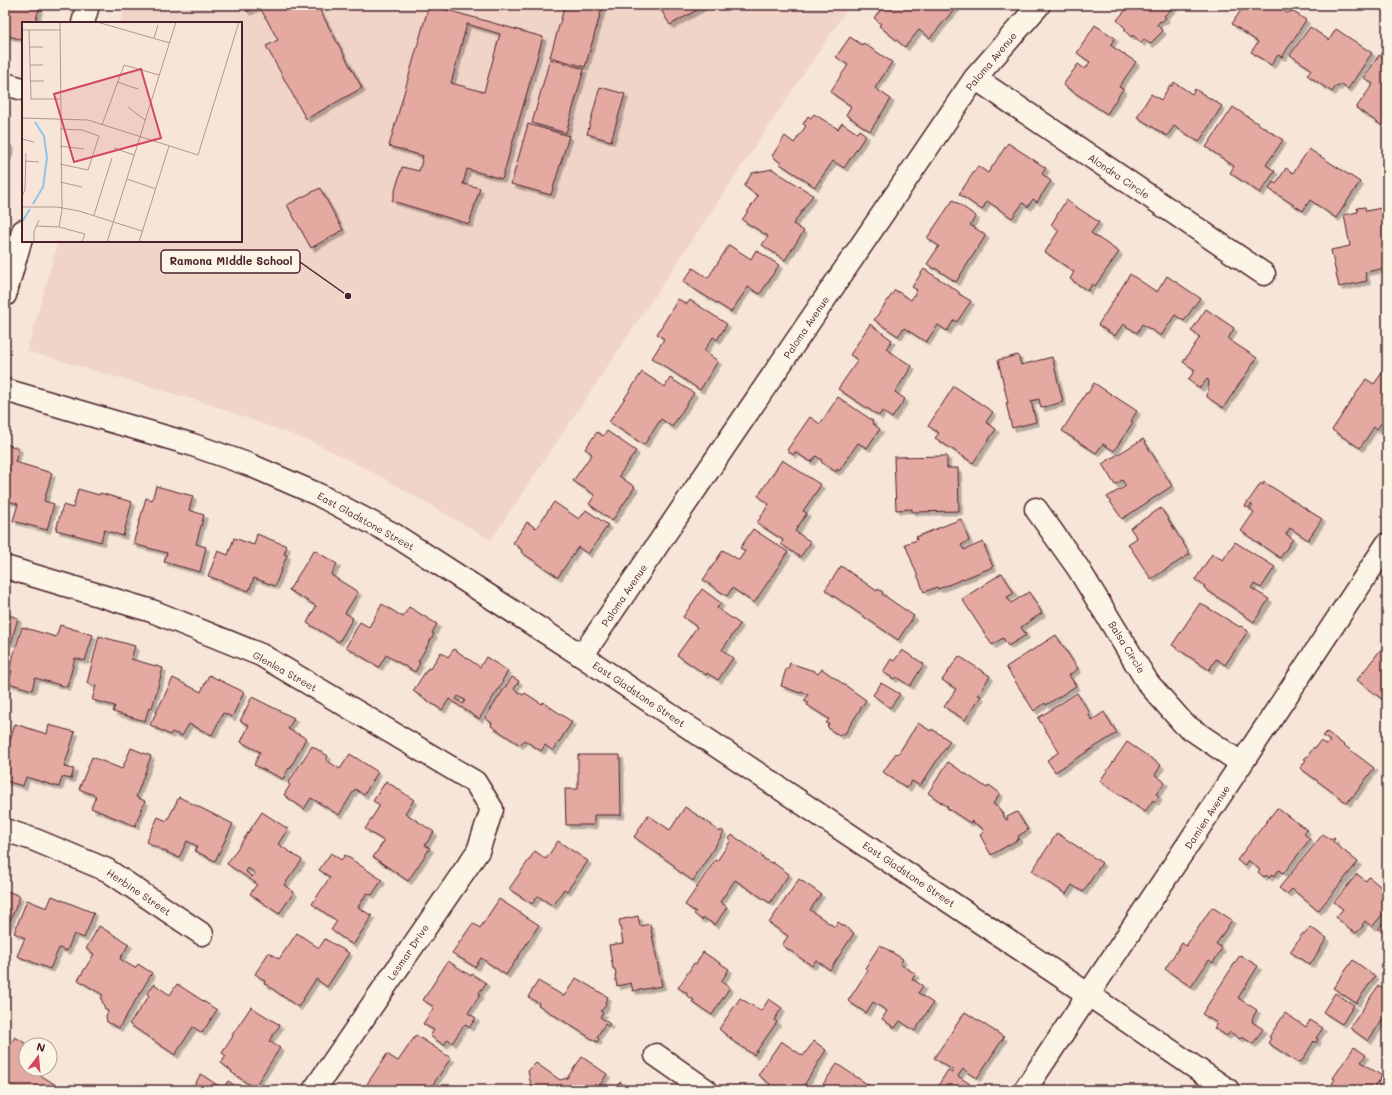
<svg xmlns="http://www.w3.org/2000/svg" width="1392" height="1095" font-family="Mali,sans-serif">
<style>
.built{fill:#f1d4c8}
.building{fill:#e4aaa2;stroke:#4a1f2b;fill-rule:evenodd;filter:url(#shadow)}
.lines{fill:none;stroke-linecap:round;stroke-linejoin:round}
.minor-casing{stroke:#4a1f2b;stroke-width:25}
.tertiary-casing{stroke:#4a1f2b;stroke-width:25}
.secondary-casing{stroke:#4a1f2b;stroke-width:25}
.minor{stroke:#fcf5e5;stroke-width:22}
.tertiary{stroke:#fcf5e5;stroke-width:22}
.secondary{stroke:#fcf5e5;stroke-width:22}
.labels{text-anchor:middle;dominant-baseline:central;stroke-width:3.5;stroke-linejoin:round;paint-order:stroke}
.street-label{font-size:10px;fill:#4a1f2b;stroke:#fcf5e5}
.inset-river{fill:none;stroke:#8dc5ec;stroke-width:2}
.inset-road{fill:none;stroke:#b29693;stroke-width:1}
.view{fill:#d1495b;fill-opacity:0.15;stroke:#d1495b;stroke-width:2}
.inset-edge{fill:none;stroke:#4a1f2b;stroke-width:2}
.leader{fill:none;stroke:#4a1f2b;stroke-width:1.5}
.callout-dot{fill:#4a1f2b;stroke:#fcf5e5;stroke-width:1.5}
.callout{fill:#fcf5e5;stroke:#4a1f2b;stroke-width:1.5}
.callout-label{font-size:11px;text-anchor:middle;font-weight:bold;fill:#4a1f2b}
</style>
<defs>
<filter id="shadow"><feDropShadow dx="3.5" dy="3.5" stdDeviation="0" flood-color="#0004"/></filter>
</defs>
<rect width="100%" height="100%" fill="#f7e6d8"/>
<filter id="ink" filterUnits="userSpaceOnUse"><feTurbulence type="fractalNoise" baseFrequency=".025" numOctaves="2"/><feDisplacementMap in="SourceGraphic" scale="8" xChannelSelector="R" yChannelSelector="G"/><feConvolveMatrix kernelMatrix="1 2 1 2 8 2 1 2 1" color-interpolation-filters="sRGB"/></filter>
<g filter="url(#ink)">
<!-- built -->
<path class="built" d="M125,5H850L491,540L378,475L315,443L206,403L27,351L58,241H241V23H120Z"/>
<!-- building -->
<path class="building" d="M5,5H40L35,23H23V40L5,35Z
M243,5H317L362,88L306,119L266,46L278,40L259,6L247,12Z
M429,5L543,37L502,179L467,169L463,184L480,188L469,224L392,201L402,167L419,171L423,156L389,146ZM467,24L500,34L484,92L451,83Z
M565,5H603L585,67L550,57Z
M658,5H706L670,25Z
M885,5H958L930,38L919,30L905,47L879,26L881,24L874,18Z
M1130,5L1131,6L1176,5L1164,16L1166,18L1161,22L1160,21L1157,25L1163,31L1150,44L1144,39L1141,43L1133,35L1131,37L1124,30L1126,29L1117,20Z
M1244,5H1275L1287,13L1292,11L1306,20L1282,57L1278,55L1271,65L1251,52L1258,42L1232,24Z
M1095,25L1115,38L1110,45L1136,62L1119,87L1123,89L1107,114L1063,85L1078,64L1085,69L1090,62L1077,53Z
M1310,27L1329,40L1336,29L1372,53L1348,89L1340,84L1338,87L1336,86L1332,92L1307,75L1311,69L1290,55Z
M850,37L862,45L863,43L892,62L875,88L891,99L870,131L846,115L851,106L830,92L848,65L836,57Z
M1379,55L1387,61V129L1356,108L1373,84L1364,78Z
M550,59L584,69L566,133L532,123Z
M1174,82L1192,94L1195,89L1222,106L1199,142L1174,126L1167,136L1137,117L1151,94L1161,100L1170,85L1172,86Z
M600,87L625,94L611,141L587,134Z
M1233,107L1283,140L1266,165L1275,171L1260,193L1230,173L1234,166L1206,147Z
M814,114L838,129L842,123L857,133L859,130L866,135L844,168L833,161L815,187L780,164L781,163L772,156L785,136L794,143L806,126L803,124L808,116L811,118Z
M528,124L569,136L551,195L511,184Z
M5,143L11,145L7,158L5,157Z
M1008,143L1046,168L1042,174L1051,181L1037,202L1033,199L1028,207L1023,203L1012,218L987,201L982,210L959,194L978,166L988,173Z
M1309,149L1360,182L1336,218L1310,200L1303,211L1269,189L1273,182L1276,184L1286,168L1293,173Z
M772,169L813,195L793,224L804,231L785,260L762,245L768,236L742,220L758,196L744,186L752,173Z
M320,188L343,230L311,248L287,205Z
M953,200L976,216L970,225L986,235L956,282L935,268V269L927,264L939,246L927,238Z
M1066,200L1099,222L1091,233L1119,252L1095,286L1092,284L1088,291L1070,279L1074,272L1045,252L1059,230L1051,225Z
M1365,207L1366,211L1387,207V245L1386,246L1387,268L1365,272L1367,281L1339,287L1331,250L1350,246L1344,215L1358,212L1357,208Z
M729,245L751,259L756,250L779,265L760,294L748,287L731,312L683,282L693,268L708,278Z
M924,269L959,292V294L971,301L957,322L954,320L947,331L938,325L926,342L904,328L898,336L874,320L895,290L911,300L917,290L912,287Z
M1130,274L1157,292L1167,276L1200,298L1184,321L1175,315L1161,336L1142,324L1137,333L1123,324L1115,336L1098,325Z
M678,299L687,304L690,300L727,324L717,340L713,337L704,351L718,361L700,390L652,358L664,339L657,334Z
M1206,309L1234,328L1228,339L1257,358L1223,408L1207,397L1209,381L1207,379L1200,388L1188,380L1195,370L1183,362L1200,337L1191,331Z
M870,324L892,340L886,349L912,366L895,392L905,399L892,418L882,411L879,416L838,389L858,360L850,355Z
M1018,355L1021,365L1052,357L1063,402L1041,408L1039,399L1031,401L1036,422L1012,428L1006,403H1008L998,360Z
M1384,370L1387,372V415L1377,429L1374,427L1360,448L1332,430L1366,379L1374,384Z
M642,372L665,387L670,378L694,393L672,427L661,419L644,445L609,422Z
M1094,383L1137,411L1131,421L1133,422L1114,451L1103,444L1096,453L1062,431L1086,393H1088Z
M954,386L993,412L986,422L996,429L973,463L935,438L939,433L928,426Z
M838,397L873,421L872,423L880,429L867,448L858,443L839,471L837,469L836,472L821,462L822,460L816,456L811,462L795,452L793,455L787,450L810,417L820,424Z
M607,431L636,451L619,476L635,487L612,521L589,504L595,495L573,481L592,454L585,449L597,432L603,436Z
M1143,439L1172,486L1122,519L1107,497L1126,486L1122,480L1115,485L1102,464Z
M5,444L19,448L15,462L52,473L44,501L54,504L47,530L13,521L18,504L5,500Z
M947,456V468H958L959,511L912,512V509L896,510L894,457Z
M782,460L821,485L803,511L807,513L795,531L811,542L800,557L781,544L783,540L757,523L769,504L758,496Z
M1264,482L1322,519L1308,540L1290,528L1286,534L1293,539L1280,558L1241,531L1254,512L1250,509L1253,506L1251,504L1249,508L1245,506L1261,483L1263,485Z
M156,486L193,496L189,510L204,515L196,544L206,547L200,572L164,562L167,553L133,544L146,498L152,500Z
M78,489L99,495L100,493L132,502L123,536L104,530L101,542L56,530L63,505L73,508Z
M554,502L579,519L586,510L608,525L588,554L578,547L558,577L521,552L522,550L513,543L527,522L536,528Z
M1161,508L1190,554L1151,579L1128,544L1137,538L1130,528Z
M961,519L969,541L961,545L964,550L983,542L993,567L938,589L937,587L924,592L905,544L917,540L916,537Z
M753,529L788,552L754,603L732,588L727,596L703,580L723,550L739,560L745,551L740,548Z
M257,534L287,546L284,554L287,555L275,586L254,578L249,591L208,576L218,551L228,555L234,538L254,545Z
M1235,542L1275,567L1261,588L1254,584L1251,588L1269,599L1254,622L1204,588L1205,586L1195,580L1212,554L1223,560Z
M314,550L337,564L331,575L358,592L345,613L353,618L339,642L307,623L316,606L289,590Z
M841,566L877,591L878,589L883,592L882,594L914,616L898,640L825,590Z
M1002,573L1014,593L1007,597L1011,603L1029,592L1042,613L1021,627L1026,635L1008,646L1003,638L992,645L962,599Z
M702,589L721,603L717,608L740,624L722,650L733,658L718,680L707,673L706,675L677,655L697,627L683,617Z
M1200,603L1240,627L1241,626L1248,631L1225,665L1216,659L1209,670L1172,645Z
M382,604L403,617L409,607L437,624L432,633L434,634L418,662L420,663L415,672L386,655L379,667L346,647L360,622L369,627Z
M5,614L18,618L11,643L5,641Z
M60,625L93,635L85,661L75,658L67,687L35,678L32,690L8,683L12,671L9,670L22,627L56,637Z
M1056,635L1078,669L1069,675L1076,686L1046,705L1045,703L1034,711L1006,667Z
M99,636L135,646L131,659L163,668L152,708L149,707L145,721L113,712L115,706L92,700L96,686L87,683Z
M1385,644L1387,646V703L1357,680Z
M454,649L480,667L486,657L508,671L502,681L503,682L479,719L449,699L442,710L413,691L428,668L430,669L441,652L448,657ZM458,696L465,700L463,704L456,699Z
M902,650L924,664L910,686L896,677L894,679L883,672L891,659L894,661Z
M959,656L990,676L978,695L981,696L965,720L944,707L956,689L942,680Z
M790,663L814,671L818,674L822,669L866,700L844,735L842,733L840,736L829,729V728L827,726L829,724L826,723L829,719L807,705L808,703L804,701L808,695L802,691L800,693L781,686L786,669H788Z
M209,675L244,692L232,717L223,713L212,735L189,724L182,736L172,732L170,735L150,725L173,678L201,692Z
M512,677L519,681L514,689L523,695L525,693L542,704L543,702L572,722L553,751L545,745L541,751L524,740L520,745L491,726L492,723L485,718Z
M881,683L900,694L890,708L873,695Z
M1077,693L1090,713L1088,714L1092,720L1104,712L1117,733L1055,772L1047,760L1059,752L1038,718Z
M252,697L294,718L288,729L306,738L290,769L289,768L283,779L254,765L260,752L241,742L249,725L240,721Z
M918,723L931,731L932,729L950,741L920,786L912,781L907,788L883,772L896,753L898,754Z
M15,724L47,734L49,725L75,732L64,767L74,769L71,779L62,777L59,787L26,777L23,786L5,781V753L6,754Z
M1327,732L1374,768L1353,797L1352,796L1347,803L1300,768L1306,760L1304,759L1306,757H1307L1314,747L1315,748L1320,741L1327,745L1330,741L1323,736Z
M1127,742L1161,765L1155,775L1165,782L1156,794L1159,796L1155,802L1153,800L1145,812L1100,781Z
M312,746L328,756L326,760L340,769L350,754L378,772L364,795L355,789L339,815L311,798L304,809L284,795L290,785L288,783Z
M131,748L151,756L136,797L145,801L135,826L91,808L96,796L79,789L92,757L122,769Z
M578,755H620L621,815H594V825H566L565,789H578Z
M948,762L987,788L989,785L1000,793L993,804L999,808L1006,820L1008,819L1007,817L1017,812L1028,830L1018,836L1019,839L991,855L980,835L984,832L982,828L971,821L970,823L947,808L948,807L928,793Z
M386,781L414,800L405,813L434,832L425,845L430,848L408,881L373,857L384,841L365,829L380,805L373,801Z
M179,797L233,824L215,861L195,851L197,846L187,841L179,858L146,842L158,817L167,821Z
M685,807L712,825V826L720,832L721,830L724,832L693,881L674,868L675,866L634,837L648,815L670,830Z
M1277,808L1307,830L1304,834L1310,839L1283,874L1279,870L1274,876L1272,874L1269,878L1266,875L1264,877L1258,872L1260,870L1248,860L1244,866L1237,860Z
M262,812L288,829L278,844L302,860L284,885L294,892L279,914L250,894L257,884L227,864ZM248,868L255,873L252,877L246,872Z
M1057,833L1102,863L1083,892L1072,885L1066,894L1032,871Z
M1323,834L1331,840L1334,838L1335,839L1333,842L1358,862L1318,911L1292,889L1287,894L1279,888Z
M732,835L763,856L762,858L771,863L772,862L789,874L770,903L735,880L720,902L727,907L715,925L704,918L702,920L694,914L696,912L685,905L715,860L717,861L731,840L729,839Z
M558,841L588,861L567,891L564,889L553,906L538,896L532,904L509,889L535,851L546,859Z
M331,853L341,860L345,855L382,880L372,895L367,893L358,907L372,916L353,945L331,930L337,921L312,904L330,877L319,870Z
M1357,874L1366,881L1369,877L1387,892V909L1372,927L1365,921L1362,925L1363,926L1356,933L1352,930L1351,931L1336,917L1343,909L1334,902Z
M799,879L821,894L810,910L835,927L838,922L854,933L830,970L816,960L812,966L782,945L788,936L769,923Z
M5,890L20,896L7,929L5,928Z
M52,896L94,913L84,938L74,934L67,951L59,948L50,969L17,956L25,938L14,933L27,900L47,908Z
M499,899L539,925L506,975L481,958L475,967L452,953L473,923L480,928Z
M1212,907L1232,920L1216,944L1222,948L1213,963L1209,960L1191,987L1165,969L1182,943L1186,946Z
M638,916L640,926L650,924L662,986L633,991L631,983L617,986L615,975H616L615,969H613L609,945L623,943L619,920Z
M1387,918V936L1378,929Z
M99,926L129,944L120,959L135,968L138,964L152,973L119,1028L107,1022L106,1016L108,1011L105,1009L101,998L103,995L78,980L94,954L86,949Z
M1310,927L1327,938L1310,965L1290,952L1303,933L1305,934Z
M297,933L319,948L325,939L349,953L327,987L316,979L298,1007L264,983L265,981L255,974L269,952L279,959Z
M880,945L903,959L900,964L916,974L912,979L923,986L918,993L933,1003L915,1031L900,1021L895,1028L882,1019L887,1011L873,1002L866,1013L848,1001L868,970L865,968Z
M703,952L729,969L721,982L730,987L712,1015L692,1002L694,1000L686,995L687,993L678,988L694,963L696,964Z
M1240,955L1258,966L1238,998L1257,1010L1252,1019L1253,1020L1252,1022L1263,1029L1253,1044L1242,1037L1240,1039L1230,1032L1227,1036L1214,1028L1217,1023L1202,1014Z
M1353,960L1375,976L1356,1003L1333,988Z
M448,961L471,976L472,974L486,983L479,993L480,995L468,1013L476,1018L469,1028L465,1024L452,1043L448,1039L444,1045L430,1036L434,1030L423,1024L434,1007L423,1000Z
M576,978L608,997L605,1002L606,1005L603,1009L600,1011L603,1013L600,1017L610,1024L608,1026L605,1024L597,1037L599,1039L597,1042L538,1005L539,1003L528,997L538,981L564,996Z
M154,984L170,995L177,984L217,1010L202,1033L193,1027L175,1055L129,1024L149,996L147,994Z
M1378,986L1387,991V1013L1368,1041L1350,1028Z
M1335,993L1354,1005L1342,1024L1323,1012Z
M740,998L761,1011L769,999L782,1008L774,1020L777,1022L754,1055L731,1040L732,1038L731,1037L730,1038L719,1029Z
M251,1007L280,1025L269,1041L280,1048L254,1088L231,1072L232,1071L221,1063L226,1056L222,1053L233,1036L232,1035Z
M965,1012L1004,1037L977,1078L963,1069L958,1076L970,1084L966,1090H937L936,1089L948,1070L952,1073L954,1071L934,1058Z
M1285,1013L1306,1027L1310,1020L1323,1028L1316,1038L1318,1039L1316,1043L1314,1041L1302,1061L1297,1062L1268,1043L1271,1038L1269,1037Z
M416,1035L451,1058L429,1090H369L365,1087L387,1054L398,1061Z
M15,1037L28,1045H26V1069H31L56,1085L53,1090H5V1052Z
M781,1041L803,1056L814,1041L826,1050L803,1087L804,1088L803,1090H766L770,1084L758,1075Z
M1354,1047L1366,1055L1361,1062L1382,1076L1373,1090H1342L1332,1084L1335,1079L1333,1078Z
M582,1057L607,1074L597,1090H532L528,1071L536,1063L560,1080L567,1078Z
M837,1064L873,1088L872,1090H819Z
M201,1074L223,1089L228,1081L242,1090H191Z
M620,1082L632,1090H615Z
M1126,1086L1132,1090H1124Z"/>
<g class="lines">
<!-- minor casing -->
<g class="minor-casing">
<path id="minor" d="M83,23L88,5
M975,78L1264,274
M5,84L23,89
M5,295L23,231
M1036,509L1078,568L1148,683L1184,724L1241,763
M5,567L152,611L261,655L475,782L492,809L478,851L314,1090
M582,656L975,78L1039,5
M5,830L35,840L107,870L202,934
M656,1055L706,1090"/>
</g>
<!-- tertiary casing -->
<g class="tertiary-casing">
<path id="tertiary" d="M5,390L190,444L250,465L317,494L393,534L582,656L1089,995L1228,1090"/>
</g>
<!-- secondary casing -->
<g class="secondary-casing">
<path id="secondary" d="M1025,1090L1387,544"/>
</g>
<!-- minor -->
<use href="#minor" class="minor"/>
<!-- tertiary -->
<use href="#tertiary" class="tertiary"/>
<!-- secondary -->
<use href="#secondary" class="secondary"/>
</g>
</g>
<g class="labels">
<!-- street labels -->
<g class="street-label">
<text transform="translate(991 61) rotate(-50)">Paloma Avenue</text>
<text transform="translate(1119 176) rotate(34)">Alondra Circle</text>
<text transform="translate(806 327) rotate(-56)">Paloma Avenue</text>
<text transform="translate(366 521) rotate(29)">East Gladstone Street</text>
<text transform="translate(624 595) rotate(-56)">Paloma Avenue</text>
<text transform="translate(1127 647) rotate(58)">Balsa Circle</text>
<text transform="translate(285 671) rotate(29)">Glenlea Street</text>
<text transform="translate(639 694) rotate(34)">East Gladstone Street</text>
<text transform="translate(1207 817) rotate(-57)">Damien Avenue</text>
<text transform="translate(909 874) rotate(34)">East Gladstone Street</text>
<text transform="translate(139 892) rotate(34)">Herbine Street</text>
<text transform="translate(408 952) rotate(-56)">Lesmar Drive</text>
</g>
</g>
<!-- overview -->
<g transform="translate(22 22)">
<rect width="220" height="220" fill="#f7e6d8"/>
<path class="inset-river" d="M11,182L21,165L25,136L22,114L13,100M0,200L8,187"/>
<path class="inset-road" d="M75,0L148,21M0,8H38M7,8L9,77H38M132,16L136,3M8,25H21M8,43H21M8,59H22M95,60L116,67M106,85L123,98M0,96L66,98L176,133L217,0M80,103L102,43L137,53M0,117L12,120M38,124L62,127M92,126L112,133M3,139L17,140M38,142L66,148L77,114L60,108L38,107M105,157L134,167M38,160L60,165M0,174L3,168L4,131M0,185H35L57,189L120,209M72,193L90,136M14,204L37,205L63,212L60,220M37,205L40,188L38,0M12,220V209L17,198M85,220L154,0M117,220L147,124"/>
<path class="view" d="M119,47L139,116L52,140L32,72Z"/>
<rect width="220" height="220" class="inset-edge"/>
</g>
<!-- callouts -->
<path class="leader" d="M348 296L300 262"/>
<circle class="callout-dot" cx="348" cy="296" r="4"/>
<rect class="callout" x="161" y="250" width="139" height="23" rx="4"/>
<g class="callout-label">
<text x="231" y="265">Ramona Middle School</text>
</g>
<!-- margin -->
<rect width="1392" height="1095" fill="none" stroke="#fcf5e5" stroke-width="20"/>
<rect x="10" y="10" width="1372" height="1075" fill="none" stroke="#4a1f2b" stroke-width="1.5" filter="url(#ink)"/>
<!-- north arrow -->
<g transform="translate(38 1057) rotate(16)"><circle r="19" fill="#fcf5e5" stroke="#b59f9b"/>
<path d="M0-3L7 15L0 10L-7 15Z" fill="#d1495b"/>
<text y="-6" font-size="11" font-weight="bold" text-anchor="middle" fill="#4a1f2b">N</text>
</g>
</svg>
